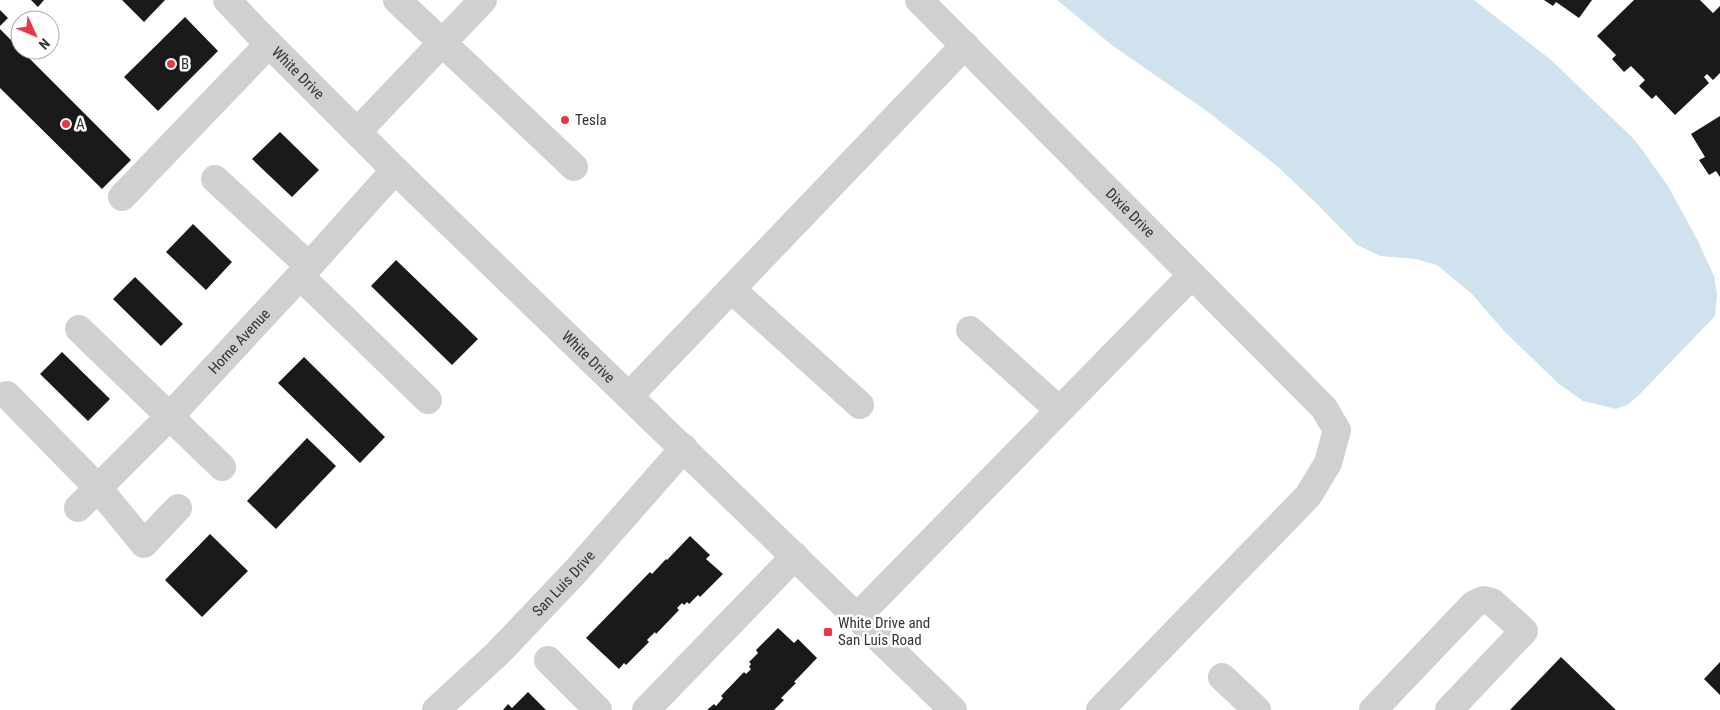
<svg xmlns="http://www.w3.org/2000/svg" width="1720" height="710" font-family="'Roboto Condensed',sans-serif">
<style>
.water{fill:#cfe2ee}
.building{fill:#1a1a1a}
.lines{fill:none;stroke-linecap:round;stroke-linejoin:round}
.minor{stroke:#d0d0d0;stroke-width:28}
.poi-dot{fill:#e63946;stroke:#fff;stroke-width:2}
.labels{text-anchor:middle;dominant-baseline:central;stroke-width:5;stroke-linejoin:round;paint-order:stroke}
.poi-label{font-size:15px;fill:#333;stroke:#fff;text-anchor:start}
.street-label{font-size:15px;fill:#333;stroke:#fff}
</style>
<rect width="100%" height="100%" fill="#fff"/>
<!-- water -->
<path class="water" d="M1057,0H1474L1551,60L1635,140L1668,186L1698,241L1714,276L1717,294L1715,316L1639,395L1627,405L1616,409L1583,401L1559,384L1504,331L1472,294L1437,265L1415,259L1381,256L1357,245L1316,203L1277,166L1204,109L1113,46Z"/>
<!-- building -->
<path class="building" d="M31,0H44L38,7Z
M122,0H165L144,22Z
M1544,0H1592L1579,18L1556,2L1553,6Z
M1634,0H1700L1713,13L1720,6V73L1713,80L1707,74L1704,77L1709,83L1675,115L1656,95L1652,99L1639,86L1645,80L1631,66L1624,72L1612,59L1616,55L1597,36Z
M0,10L8,18L0,26Z
M185,17L218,51L158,111L124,77Z
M0,29L131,160L102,189L0,88Z
M1720,116V177L1716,171L1709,175L1699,160L1705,157L1691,134Z
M280,132L319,170L292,197L252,159Z
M193,224L232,262L206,290L166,252Z
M396,260L478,339L452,365L371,286Z
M135,277L183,324L161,346L113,299Z
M62,352L110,399L88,421L40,374Z
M304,357L385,437L360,463L278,383Z
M307,438L336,466L276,529L247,501Z
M210,534L248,571L202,617L165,580Z
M690,536L710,555L706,559L723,574L700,597L698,595L689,604L687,602L684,605L682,603L677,608L679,610L656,634L655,632L647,640L649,642L626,665L624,663L619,669L586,638L650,572L652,574L666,559L667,560Z
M778,628L794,643L798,639L817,658L794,682L796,683L781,698L784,700L774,710H707L714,704L716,706L723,698L721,696L744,672L746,674L751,669L749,667L751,664L749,662L758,653L756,650Z
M1561,657L1616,710H1510Z
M1720,662V695L1704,679Z
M528,692L546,710H503L508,704L512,708Z"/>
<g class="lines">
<!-- minor -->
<g class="minor">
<path id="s1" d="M227,0L256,31L395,170L953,710"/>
<path d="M397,0L574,167"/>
<path id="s2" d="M919,0L1324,408L1337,430L1328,463L1308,496L1100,710"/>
<path d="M357,132L483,0"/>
<path d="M215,179L309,266"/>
<path d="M122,197L269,44"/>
<path d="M300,276L428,400"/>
<path d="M731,289L860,405"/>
<path d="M79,329L222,467"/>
<path d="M970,330L1059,410"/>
<path d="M7,395L98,488L144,544L178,508"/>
<path d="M629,396L965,45"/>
<path id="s3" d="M78,508L170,416L300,276L395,170"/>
<path d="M857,617L1192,275"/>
<path d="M548,660L598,710"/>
<path d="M1222,677L1257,710"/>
<path id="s4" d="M436,710L498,653L576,571L684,448"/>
<path d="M646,710L795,556"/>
<path d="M1373,710L1474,604L1484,600L1492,602L1524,631L1449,710"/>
</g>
</g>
<!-- markers -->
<g class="poi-dot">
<circle cx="171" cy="64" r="5"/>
<circle cx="565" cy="120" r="5"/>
<circle cx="66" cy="124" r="5"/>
<rect x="823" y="627" width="10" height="10" rx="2.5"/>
</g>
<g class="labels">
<!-- poi labels -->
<g class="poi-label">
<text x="181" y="64">B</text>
<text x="575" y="120">Tesla</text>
<text x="76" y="124">A</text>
<text x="838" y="623">White Drive and<tspan x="838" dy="17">San Luis Road</tspan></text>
</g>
<!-- street labels -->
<g class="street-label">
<text stroke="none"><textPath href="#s1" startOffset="102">White Drive</textPath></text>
<text stroke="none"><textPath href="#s2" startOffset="300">Dixie Drive</textPath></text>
<text stroke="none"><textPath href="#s3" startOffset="232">Horne Avenue</textPath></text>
<text stroke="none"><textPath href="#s1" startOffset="508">White Drive</textPath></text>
<text stroke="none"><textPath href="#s4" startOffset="180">San Luis Drive</textPath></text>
</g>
</g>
<!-- north arrow -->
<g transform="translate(35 35) rotate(134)"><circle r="24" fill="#ffffff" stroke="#adadad"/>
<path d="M0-4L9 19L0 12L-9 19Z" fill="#e63946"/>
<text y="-8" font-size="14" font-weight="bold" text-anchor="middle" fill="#333333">N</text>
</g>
</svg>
